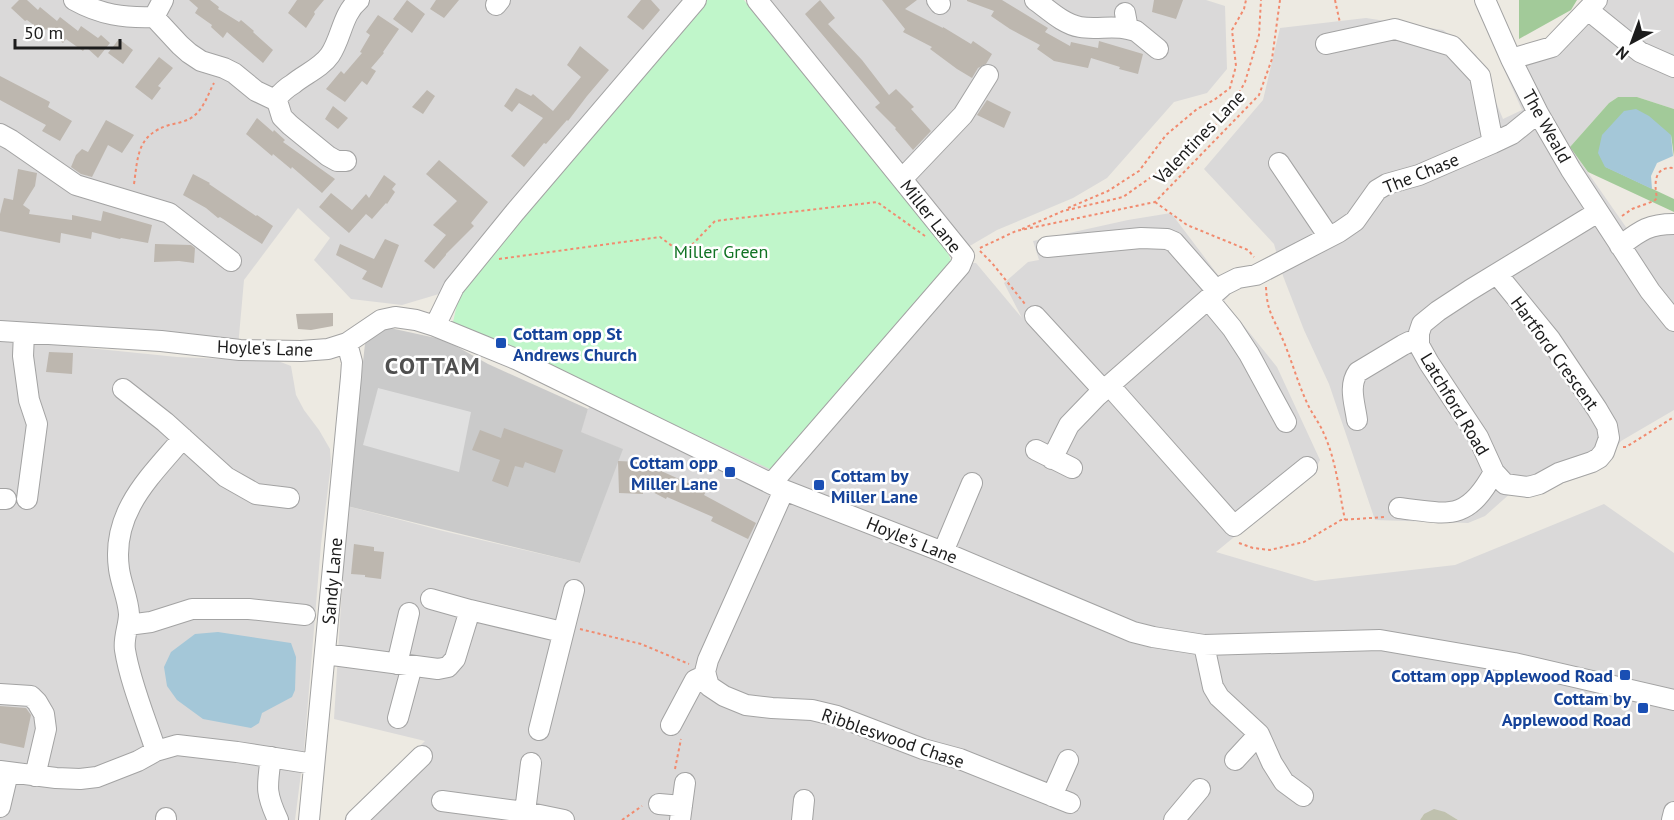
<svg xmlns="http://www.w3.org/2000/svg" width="1674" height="820" font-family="'PT Sans',sans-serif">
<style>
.residential{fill:#dad9d9}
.religious{fill:#cacaca}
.construction{fill:#bfc1ae}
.forest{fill:#a2ca99}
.park{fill:#c0f6ca}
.parking{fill:#e0e0e0}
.water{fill:#a4c7d8}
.building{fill:#bdb7af}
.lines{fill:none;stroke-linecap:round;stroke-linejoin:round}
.minor-casing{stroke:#a3a3a3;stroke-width:22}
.path{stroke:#f18b6f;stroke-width:2;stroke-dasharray:3 3;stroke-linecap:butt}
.minor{stroke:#fff;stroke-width:20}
.transit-dot{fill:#1a4fb4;stroke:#fff;stroke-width:2}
.labels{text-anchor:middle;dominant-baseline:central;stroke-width:5;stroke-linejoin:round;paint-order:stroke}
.street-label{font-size:18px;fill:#1c1c1c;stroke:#fff}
.park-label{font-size:18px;fill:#117324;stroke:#fff}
.transit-label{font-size:18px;font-weight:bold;fill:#164399;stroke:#fff;text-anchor:end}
.district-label{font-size:24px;font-weight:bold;letter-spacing:1.5px;fill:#4f4f4f;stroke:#fff}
</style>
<rect width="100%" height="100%" fill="#edeae2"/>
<!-- residential -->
<path class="residential" d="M0,0H685L439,294L402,305L351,299L314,260L330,238L298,208L244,280L238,347L0,326Z
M770,0H1206L1225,6L1227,69L1207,93L1174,102L1107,178L1073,198L997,230L968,247L900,165Z
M1595,0H1674V109L1637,97H1618L1609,103L1570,147L1628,230L1674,217V410L1621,441L1605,464L1513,491L1485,516L1468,523L1375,520L1329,384L1304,330L1283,276L1274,244L1204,169L1263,100L1280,28L1366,18L1443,30L1476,55L1503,119L1522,110L1502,65L1548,57Z
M1171,213L1221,279L1234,290L1224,301L1277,367L1320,460L1315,470L1216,552L1315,581L1455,565L1604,504L1674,553V700L1646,693L1643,704L1674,711V820H1458L1445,812L1424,814L1420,820H344L425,741L334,719L347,506L443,531L580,563L622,449L580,432L588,409L599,389L952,263H976L1022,318L1004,283L1028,262L1039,260L1033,241L1128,220Z
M0,339L177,357L278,361L291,366L296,395L304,410L319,430L330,449L331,464L321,544L304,750L295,820H0Z"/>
<!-- religious -->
<path class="religious" d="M390,328L445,340L488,364L588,409L581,432L623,449L580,563L347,506L365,344L372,335L380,330Z"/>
<!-- construction -->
<path class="construction" d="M1434,809L1445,812L1458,820H1420L1424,814Z"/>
<!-- forest -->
<path class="forest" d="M1519,0H1577L1571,10L1519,39Z
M1618,97H1637L1674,109V157L1671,135L1606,167L1674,199V212L1588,172L1570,147L1609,103Z"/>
<!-- park -->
<path class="park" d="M707,0H744L946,248L952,263L772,470L453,322L461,287L578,148Z"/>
<!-- parking -->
<path class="parking" d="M378,388L471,412L459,472L363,445Z"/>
<!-- water -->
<path class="water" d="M1636,109L1649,116L1671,135L1673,156L1657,163L1651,176L1652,189L1605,167L1598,153L1602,135L1624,111Z
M218,632L291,643L296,657L295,690L292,697L262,713L259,723L251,728L203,719L177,700L167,686L164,667L171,652L195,634Z"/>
<!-- building -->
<path class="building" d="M19,0H27L38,10L40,7L57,21L60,17L78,31L81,26L98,38L101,35L110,43L98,58L86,47L83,51L66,39L63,43L46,29L43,32L27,20L25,21L11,8Z
M189,0H210L219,7L218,9L239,22L241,20L254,31L253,32L273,50L263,63L227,32L223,38L211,27L212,25L195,13L198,8Z
M297,0H324L314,12L315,14L306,28L288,13Z
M407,0L425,14L412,33L393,19Z
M436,0H459L444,18L430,9Z
M641,0H651L660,10L643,30L627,17Z
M820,0L835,18L828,24L862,60L889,95L896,89L914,107L911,109L931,131L913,150L895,129L896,128L875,107L880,103L805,14Z
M882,0H917L905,9L943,28V27L971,44L973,41L992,54L986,64L978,68L972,78L957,69L930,49L932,47L903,32L905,29Z
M967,0H1002L1048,28L1045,32L1070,46L1071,42L1098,48L1099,41L1143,54L1138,74L1119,69L1120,67L1091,58L1088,68L1054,61L1037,49L1040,45L1010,29L991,16L994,11L967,1Z
M1154,0H1183L1176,19L1152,12Z
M378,15L399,29L383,52L384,53L371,68L376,71L367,85L362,81L345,102L326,89L341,71L344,74L362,53L360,52L370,35L366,32Z
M119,39L133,50L123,64L108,53Z
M580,46L609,70L587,96L568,121L567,120L546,144L544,143L524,167L511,156L543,118L519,103L512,112L504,106L516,88L531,96L533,94L553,111L581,77L567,65Z
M159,57L173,68L158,86L161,88L152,100L135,87Z
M0,76L50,102L48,107L72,121L60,141L42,131L46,125L0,100Z
M427,90L435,96L423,114L412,107Z
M987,100L1011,112L1004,128L977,115Z
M333,106L348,118L338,129L325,119Z
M257,118L273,132L274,130L285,140L283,142L335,179L322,193L292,167L291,169L273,154L272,156L246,134Z
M106,120L134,135L122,153L108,145L92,177L81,174L71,167L76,155L82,149L88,152Z
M439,160L488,202L471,223L474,226L446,254V255L434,269L424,261L446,235L433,225L457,201L426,174Z
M18,169L37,173L35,186L23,205L30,210L29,214L72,220V215L101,221L103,211L152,225L148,243L121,238L120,239L92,232L91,239L61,233L60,243L0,231V214L4,198L13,200Z
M193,174L210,183L209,184L256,216L257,215L273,226L262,244L220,217L218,218L206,208L183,195Z
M384,175L396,184L392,189L395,192L387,204L386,203L372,219L366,214L349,233L319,207L331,193L352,210L366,194L369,198Z
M385,239L399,245L382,288L362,279L367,271L336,255L340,244L374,259Z
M155,244L191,245L195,248L194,263L179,261L154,262Z
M333,313V326L311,330L298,329L296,314Z
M49,352L73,353L72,374L46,372Z
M504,428L563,450L555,473L525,462L523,468L515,466L508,487L492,481L500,460L472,450L480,430L501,438Z
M618,461L641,462L688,483L690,481L707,490L704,495L756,523L748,539L711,521L713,517L667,497L666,499L643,487V494L619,493Z
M354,544L374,547V551L384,552L381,579L365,577V575L351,574Z
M0,706L26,708L31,715L24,748L0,743Z"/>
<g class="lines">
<!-- minor casing -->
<g class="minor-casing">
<path id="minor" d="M74,0C101,15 124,18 154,17L180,45L189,53L201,61L224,68L234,73L256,91L275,100L278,104L282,117L290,125L328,156L337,161H346
M757,0L964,256L960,266L771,484
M937,0L940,4
M1035,0C1049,10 1063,24 1080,27C1096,30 1113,25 1128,29
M1485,0L1511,59L1538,113L1571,170L1650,291L1674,321
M496,5L500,0
M1588,10L1640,52L1674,67
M1125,13L1128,29L1136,31L1158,49
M154,17L163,0
M1326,44L1395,29L1452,46L1480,76L1493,143
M1511,59L1552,47L1597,0
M275,100C280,94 286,88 293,84C305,74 321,68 330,55C342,37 342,14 359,0
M0,134L11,140L76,185L169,213L231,261
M1279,163L1329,237
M902,179L963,115L988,75
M1620,246C1640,231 1648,224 1674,224
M1047,247L1141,238L1167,239L1174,242L1217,291
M1497,274L1550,339L1597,409L1607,426L1609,438L1604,452L1599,458L1592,462L1559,473L1539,484L1528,487L1505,484L1494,472L1478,437L1429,363L1419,345V333L1422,324L1438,311L1470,290L1598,212
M1208,299L1232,328L1249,354L1286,422
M1035,316L1103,390
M435,326L454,287L515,212L696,0
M0,331L161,341L240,350L301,351L328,349L347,343L381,320L395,317L416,320L435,326L518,360L784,490L943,552L1133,632L1153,637L1204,645L1380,640L1514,663L1674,700
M24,333L23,356L29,400L37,424L27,499
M1109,385L1234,526L1307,467
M123,389L165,422L226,477L256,494L289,498
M1357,420C1355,404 1348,386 1358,372L1403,345L1409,342L1419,341
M1036,450L1072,468
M1052,459L1069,425L1096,397L1224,285L1238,278L1256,275L1339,232L1355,221L1377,190L1387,184L1419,175L1493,143L1512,134L1538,113
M784,490L708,660L705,672L709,686L724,696L746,705L772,708L812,710L837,716L923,749L960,759L1070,803
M0,499H6
M1399,508C1449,514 1467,522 1494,472
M943,552L972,483
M431,599L470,610L562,632
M128,625L151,622L192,609H249L305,615
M1204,645L1213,687L1219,697L1259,734L1272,763L1284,782L1303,796
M325,654L438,669L448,667L455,659L470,610
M397,664L409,613
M0,694L31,696L37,702L44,714L46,729L35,776
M398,718L412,666
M671,725L695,680L706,675
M539,730L574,590
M156,751C146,720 130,682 125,650C123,638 129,626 129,614C128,598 121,584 119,569C111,512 150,477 183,438
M271,757C267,787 265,792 278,820
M1235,760L1259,734
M0,771L56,778L80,779L97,777L138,761L156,751L177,745L237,752L314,764
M1052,796L1068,760
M442,801L525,812L564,820
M659,804L682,806
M0,807L8,773
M525,812L531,763
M166,820V818
M309,820L351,377L352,362L347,343
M356,820L422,756
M680,820L685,783
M802,820L804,800
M1174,820L1200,789
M1672,820L1674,812"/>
</g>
<!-- path -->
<path class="path" d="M1335,0L1340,23
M134,184C138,156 137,135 169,125C178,123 189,121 195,115C205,106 208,94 214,83
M1155,202L1187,225L1248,250L1254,257
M1068,208L1108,191L1139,171L1166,135L1197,109L1214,100L1230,88L1236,66L1232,30L1244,9L1246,0
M1622,216L1632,209L1654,201L1657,198C1654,183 1654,166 1674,168
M1022,229L1063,211L1123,197L1191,149L1228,113L1245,82L1259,35L1261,0
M980,248L1016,231L1155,202L1259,95L1272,59L1280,0
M980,251L992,263L1025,304
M499,259L660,237L683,254L715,221L877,202L925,236
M1266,287C1267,313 1274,318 1283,340C1292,361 1298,384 1308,405C1313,415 1320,424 1324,434C1336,460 1339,491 1345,520
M1623,447H1626L1674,417
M1239,543L1253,548L1270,550L1304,542L1341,520L1385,517
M580,629L641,644L689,664
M675,769L681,739
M622,820L642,806"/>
<!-- minor -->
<use href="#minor" class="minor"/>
</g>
<!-- markers -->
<g class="transit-dot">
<rect x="495" y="337" width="12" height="12" rx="3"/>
<rect x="724" y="466" width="12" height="12" rx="3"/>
<rect x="813" y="479" width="12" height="12" rx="3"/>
<rect x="1619" y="669" width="12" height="12" rx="3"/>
<rect x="1637" y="702" width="12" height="12" rx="3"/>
</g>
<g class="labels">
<!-- street labels -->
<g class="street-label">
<text transform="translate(1547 126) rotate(61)">The Weald</text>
<text transform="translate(1199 137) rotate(-46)">Valentines Lane</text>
<text transform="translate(1421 173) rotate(-22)">The Chase</text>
<text transform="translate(931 216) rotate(52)">Miller Lane</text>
<text transform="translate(265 348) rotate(2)">Hoyle's Lane</text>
<text transform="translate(1555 353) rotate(54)">Hartford Crescent</text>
<text transform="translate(1455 404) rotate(59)">Latchford Road</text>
<text transform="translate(912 540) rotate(22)">Hoyle's Lane</text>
<text transform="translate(332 581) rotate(-85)">Sandy Lane</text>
<text transform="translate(893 738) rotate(19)">Ribbleswood Chase</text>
</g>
<!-- park labels -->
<g class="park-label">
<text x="721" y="251">Miller Green</text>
</g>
<!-- transit labels -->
<g class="transit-label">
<text x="513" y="333" text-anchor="start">Cottam opp St<tspan x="513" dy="21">Andrews Church</tspan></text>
<text x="718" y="462">Cottam opp<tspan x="718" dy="21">Miller Lane</tspan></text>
<text x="831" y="475" text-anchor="start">Cottam by<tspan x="831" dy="21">Miller Lane</tspan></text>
<text x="1613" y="675">Cottam opp Applewood Road</text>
<text x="1631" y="698">Cottam by<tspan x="1631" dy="21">Applewood Road</tspan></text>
</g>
<!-- district labels -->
<g class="district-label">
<text x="433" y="365">COTTAM</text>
</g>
</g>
<!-- north arrow -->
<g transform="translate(1632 42) rotate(221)" stroke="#ffffff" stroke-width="4.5" paint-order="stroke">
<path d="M0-4.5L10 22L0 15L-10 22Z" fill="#1c1c1c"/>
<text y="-9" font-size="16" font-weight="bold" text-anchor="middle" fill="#1c1c1c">N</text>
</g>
<!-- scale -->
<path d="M15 39v9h105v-9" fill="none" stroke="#1c1c1c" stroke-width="3"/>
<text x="24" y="39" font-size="18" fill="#1c1c1c" stroke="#ffffff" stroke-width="4.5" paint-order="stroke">50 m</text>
</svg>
